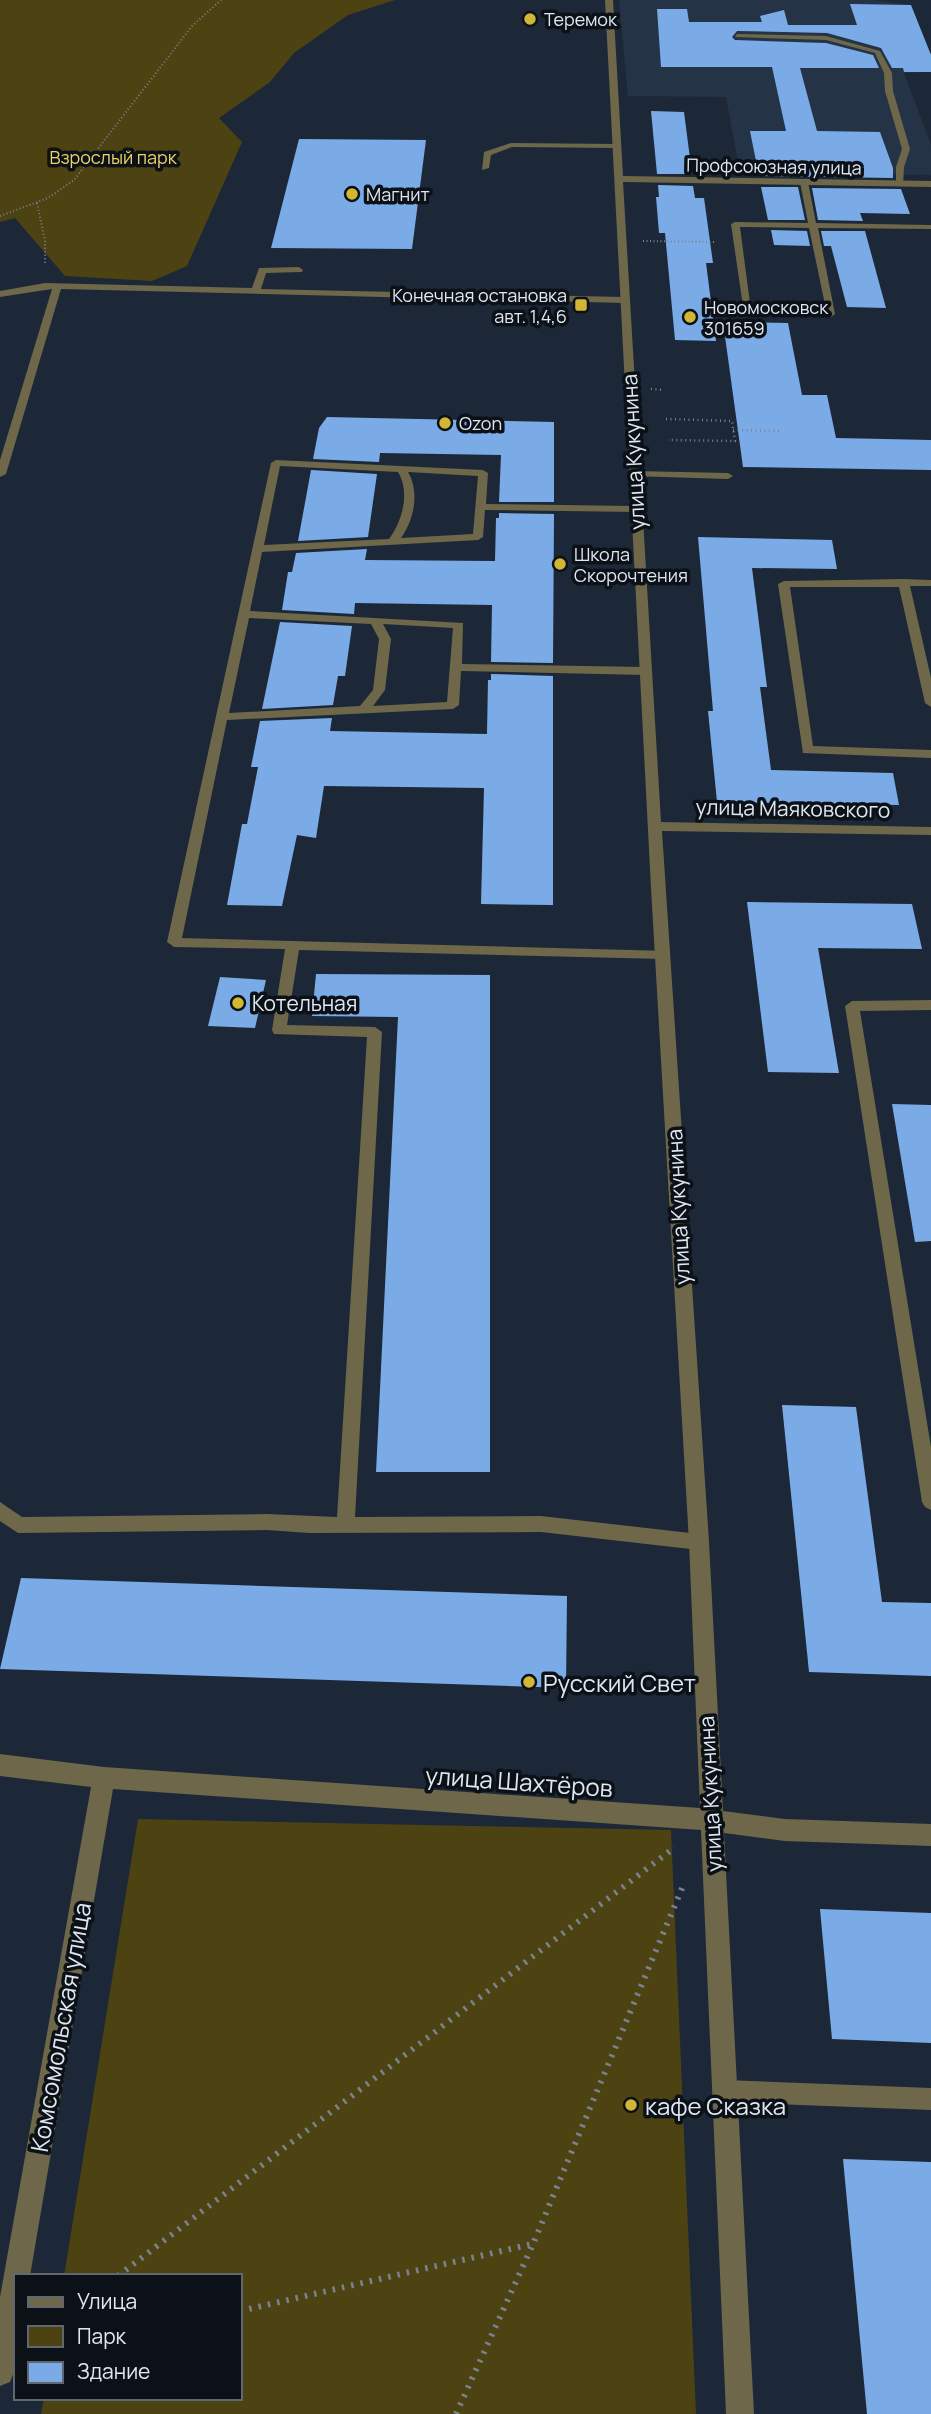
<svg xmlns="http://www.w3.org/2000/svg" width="931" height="2414" font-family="Manrope,sans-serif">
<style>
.built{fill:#243346}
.green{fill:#4d4212}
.building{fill:#7babe7}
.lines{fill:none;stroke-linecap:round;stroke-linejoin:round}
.path-far2{stroke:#798390;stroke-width:2;stroke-dasharray:1 2.5;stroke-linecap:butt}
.path-far1{stroke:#798390;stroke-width:2.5;stroke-dasharray:1 3.5;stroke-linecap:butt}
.path{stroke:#798390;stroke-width:6;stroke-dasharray:2.5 7;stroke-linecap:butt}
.service{fill:#6e6749;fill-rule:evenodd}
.minor{fill:#6e6749;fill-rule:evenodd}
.poi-dot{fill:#d2b635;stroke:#0b1117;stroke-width:2.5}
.labels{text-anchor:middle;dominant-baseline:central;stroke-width:7;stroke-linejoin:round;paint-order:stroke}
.far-poi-label{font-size:18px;fill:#dfe7f1;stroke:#0b1117;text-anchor:start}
.far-park-label{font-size:18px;fill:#ecd366;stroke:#0b1117}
.far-street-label{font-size:18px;fill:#dfe7f1;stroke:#0b1117}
.street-label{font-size:21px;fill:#dfe7f1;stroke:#0b1117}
.poi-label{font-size:21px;fill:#dfe7f1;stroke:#0b1117;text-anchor:start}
.near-poi-label{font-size:24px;fill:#dfe7f1;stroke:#0b1117;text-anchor:start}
.near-street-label{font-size:24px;fill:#dfe7f1;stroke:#0b1117}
</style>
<rect width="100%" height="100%" fill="#1c2837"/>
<!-- built -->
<path class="built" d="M619,0H872L911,5L931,55V72L904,73L931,145V175L740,173L726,97L628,96Z"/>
<!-- green -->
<path class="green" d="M0,0H395L348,15L294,53L270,82L219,118L242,142L187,266L152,281L65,276L15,218L0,222Z
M138,1819L671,1830L696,2414H41L44,2398H240V2276H64Z"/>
<!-- building -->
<path class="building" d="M850,4L911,5L931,55V72H904L903,68H892L881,48L827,33L737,31L732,37L735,40L826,43L873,55L879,68H800L817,131L880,132L893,168V178L759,176L750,131H786L772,67H661L657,9H687L689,22H762L760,16L784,10L788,25H857Z
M651,111L684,112L692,174H657Z
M299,139L426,140L412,249L271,248Z
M658,185L693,186L695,198H704L713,263H706L716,341L675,340L665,233H659L656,197H659Z
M761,187H798L805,220H768Z
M812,188L901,189L910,214L860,213L863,221L818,220Z
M771,230L807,231L810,246L774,245Z
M821,231H865L886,308L847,307L831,246H824Z
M723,322L788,323L802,395H827L836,438L931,440V470L743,467Z
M327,417L554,422V502H499L501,455L380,453L379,462L313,459L319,428Z
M311,470L377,474L368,537L298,541Z
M499,513L554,514L553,663L491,662L492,605L355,603L354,614L282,610L288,572H292L296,553L367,549L365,560L495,561L496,518H499Z
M698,537L832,540L837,569L752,568L767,687H760L771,770L893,773L899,805L717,802L708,711H713Z
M280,622L352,626L345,676H338L333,705L262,709Z
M491,674L553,676V905L481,904L484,788L324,786L316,838L297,835L282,906L227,905L242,824H247L258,767H251L260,721L332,718L330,731L487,734L488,680H491Z
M747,902L912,904L922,949L818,948L839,1073L768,1072Z
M316,974L490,975V1472H376L398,1017L312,1016Z
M220,977L266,980L255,1028L208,1026Z
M892,1104L931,1105V1241L915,1242Z
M782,1405L856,1407L882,1602L931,1603V1676L809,1672Z
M21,1578L567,1596L566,1688L0,1669Z
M820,1909L931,1913V2043L832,2039Z
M843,2159L931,2162V2414H867Z"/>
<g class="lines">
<!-- path-far2 -->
<path class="path-far2" d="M37,203L45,241V264
M0,216L48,198L74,180L192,26L221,0
M643,241L715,242"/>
<!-- path-far1 -->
<path class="path-far1" d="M651,389L664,390
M666,419L732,421L735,441L668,440
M733,430L781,431"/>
<!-- path -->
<path class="path" d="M118,2276L675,1847
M240,2311L532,2244
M456,2414L533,2244L683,1886"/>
<!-- service -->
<path class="service" d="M737,34L826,36L880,51L892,73L893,91L910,149L904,167L903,186L896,184V167L902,149L885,91L884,73L875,53L826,40L735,37Z
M511,143L616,144L620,146L616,148L512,147L491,155L489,168L482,170L484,152Z
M804,180L808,182L816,223L931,225V229L818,228L835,314L831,317L827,314L809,228L740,227L751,311L744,313L731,224L735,222L808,223L800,182Z
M299,267L303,270L302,272L266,273L261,289L624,297L628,300L624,303L61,289L6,474L0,477V460L52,289L0,297V291L45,283L252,288L259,268Z
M276,460L483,470L488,473L486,504L636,506L641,509L636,512L485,510L483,537L478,540L262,552L250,611L463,623L462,664L646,667L652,671L646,675L461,671L459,705L453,709L227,720L182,938L668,951L670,954L668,957L663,959L299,950L287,1025L375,1027L382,1032L355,1517L541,1516L699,1534L705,1536L708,1542L705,1548L699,1550L541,1532L309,1533L267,1530L18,1533L0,1521V1502L22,1517L267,1514L337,1517L367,1037L274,1034L272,1030L285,949L174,947L167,942L271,463ZM280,466L398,472C410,492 403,520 389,539L264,545ZM408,472L478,476L473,534L401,538C414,520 420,492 408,472ZM249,618L371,624L379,639L373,690L360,706L229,713ZM383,624L453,628L447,702L373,706L385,690L391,639Z
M635,471L728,473L733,476L728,479L631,476L630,474Z
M903,579L931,580V586H910L931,678V707L925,703L899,587H790L813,746L931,750V758L803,753L778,584L784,581Z
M931,1000V1010L860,1011L931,1447V1510L925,1507L922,1502L845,1006L852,1001Z
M724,2080L931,2088V2110L724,2102L716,2099L713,2091L716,2083Z"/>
<!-- minor -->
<path class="minor" d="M605,0H613L623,176L931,181V187L623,182L661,822L931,827V835L662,831L709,1542L723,1811L785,1819L931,1824V1846L785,1841L724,1833L754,2414H726L701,1830L113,1789L30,2276H16L14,2372L10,2382L0,2386V2297L91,1787L0,1776V1754L104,1767L700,1808L689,1542L651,888Z"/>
</g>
<!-- markers -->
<g class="poi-dot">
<circle cx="530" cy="19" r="7"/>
<circle cx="352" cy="194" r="7"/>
<rect x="574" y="298" width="14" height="14" rx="3.5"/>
<circle cx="690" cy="317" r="7"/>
<circle cx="445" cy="423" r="7"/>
<circle cx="560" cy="564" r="7"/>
<circle cx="238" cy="1003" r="7"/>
<circle cx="529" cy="1682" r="7"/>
<circle cx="631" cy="2105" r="7"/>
</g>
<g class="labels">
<!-- far-poi labels -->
<g class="far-poi-label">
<text x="544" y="19">Теремок</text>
<text x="366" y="194">Магнит</text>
<text x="567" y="295" text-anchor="end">Конечная остановка<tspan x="567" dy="21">авт. 1,4,6</tspan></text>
<text x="704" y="307">Новомосковск<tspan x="704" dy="21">301659</tspan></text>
<text x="459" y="423">Ozon</text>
<text x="574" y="554">Школа<tspan x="574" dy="21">Скорочтения</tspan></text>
</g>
<!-- far-park labels -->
<g class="far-park-label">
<text x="113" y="157">Взрослый парк</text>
</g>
<!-- far-street labels -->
<g class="far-street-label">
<text transform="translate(774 166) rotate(1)">Профсоюзная улица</text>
</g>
<!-- street labels -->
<g class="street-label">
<text transform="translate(633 452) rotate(-93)">улица Кукунина</text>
<text transform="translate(793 808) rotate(1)">улица Маяковского</text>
<text transform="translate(678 1207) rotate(-93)">улица Кукунина</text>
<text transform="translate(710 1794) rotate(-93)">улица Кукунина</text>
</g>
<!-- poi labels -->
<g class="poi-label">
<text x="252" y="1003">Котельная</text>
</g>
<!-- near-poi labels -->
<g class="near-poi-label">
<text x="543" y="1682">Русский Свет</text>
<text x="645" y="2105">кафе Сказка</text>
</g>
<!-- near-street labels -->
<g class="near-street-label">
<text transform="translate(519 1781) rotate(4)">улица Шахтёров</text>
<text transform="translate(60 2027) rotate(-80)">Комсомольская улица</text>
</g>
</g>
<!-- legend -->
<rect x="14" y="2274" width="228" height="126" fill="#0b1117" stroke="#60676e" stroke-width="2"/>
<rect x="28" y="2297" width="35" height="10" fill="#6e6749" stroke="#60676e" stroke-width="2"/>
<text x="77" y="2309" font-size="21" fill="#dfe7f1">Улица</text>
<rect x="28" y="2326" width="35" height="21" fill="#4d4212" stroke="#60676e" stroke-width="2"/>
<text x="77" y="2344" font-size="21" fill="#dfe7f1">Парк</text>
<rect x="28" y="2362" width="35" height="21" fill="#7babe7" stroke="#60676e" stroke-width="2"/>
<text x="77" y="2379" font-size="21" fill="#dfe7f1">Здание</text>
</svg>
